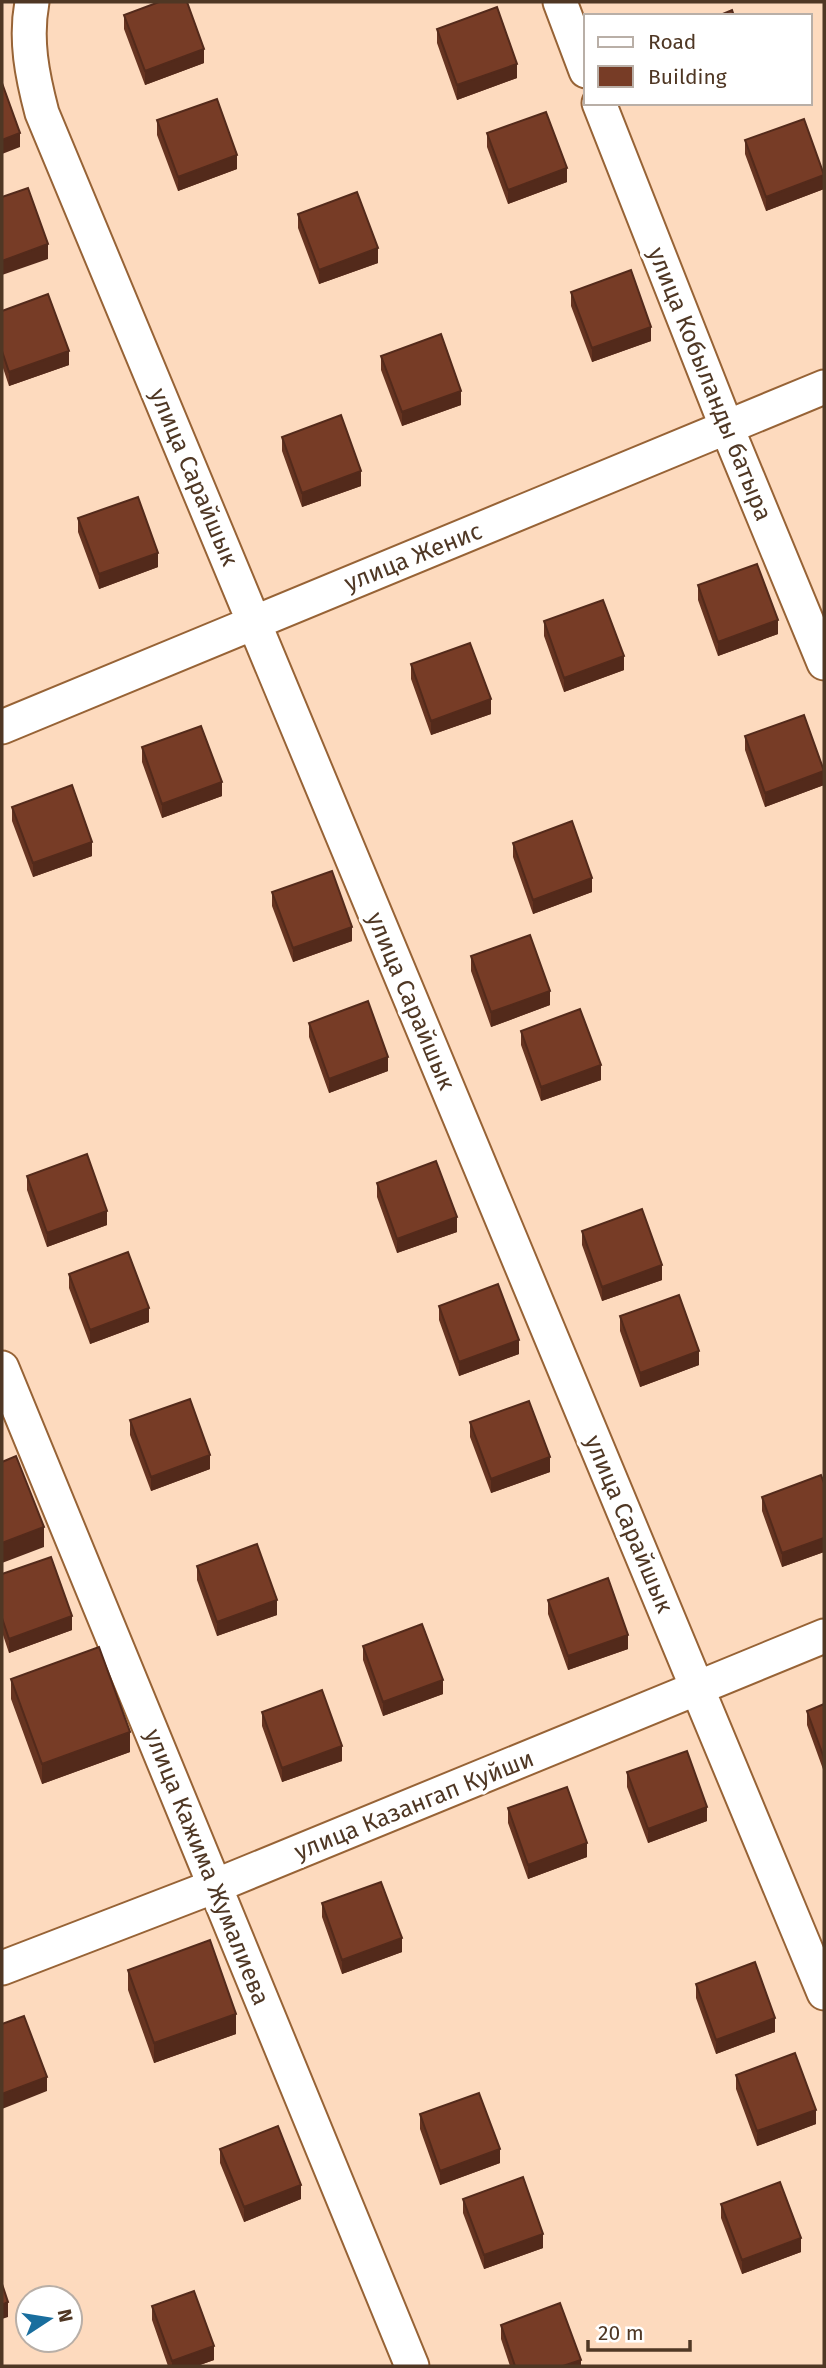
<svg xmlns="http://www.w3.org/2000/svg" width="826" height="2368" font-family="'Fira Sans',sans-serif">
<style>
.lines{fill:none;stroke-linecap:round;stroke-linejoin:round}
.street-casing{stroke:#976336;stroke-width:37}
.street{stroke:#fff;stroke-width:33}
.wall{fill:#663421}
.shaded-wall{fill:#532a1b}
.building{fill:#773c26;stroke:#532a1b;stroke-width:2}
.labels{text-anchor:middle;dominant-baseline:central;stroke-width:7;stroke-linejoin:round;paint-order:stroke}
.street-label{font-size:24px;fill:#4f3724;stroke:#fff}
</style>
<rect width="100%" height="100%" fill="#fddabe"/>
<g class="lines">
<!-- street casing -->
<g class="street-casing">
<path id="street" d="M32,2C25,40 32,75 42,113L824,1993
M560,2L586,71
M599,103L727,428L824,663
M2,727L824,387
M2,1368L412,2366
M2,1968L215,1886L824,1636"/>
</g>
<!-- street -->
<use href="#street" class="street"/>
</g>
<!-- wall -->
<path class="wall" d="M124,15L204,63L145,85L124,29Z
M437,29L517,78L457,100L437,43Z
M157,120L237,169L178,191L157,135Z
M487,133L567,182L508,204L487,147Z
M745,140L824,173V189L766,211L745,154Z
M298,214L378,263L319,284L298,228Z
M571,292L651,341L592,362L571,306Z
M2,311L69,365L9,386L2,365Z
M381,356L461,405L402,426L381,370Z
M282,437L361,486L302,507L282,451Z
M78,518L158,567L99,589L78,532Z
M698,585L778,634L718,656L698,600Z
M544,621L624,670L564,692L544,636Z
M411,664L491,714L431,735L411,679Z
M745,736L824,785L765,807L745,750Z
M142,747L222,796L162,818L142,762Z
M12,807L92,856L33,877L12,821Z
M513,843L592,892L533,914L513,857Z
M272,892L352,941L293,962L272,906Z
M471,956L550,1005L491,1027L471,971Z
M309,1023L388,1071L329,1093L309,1037Z
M521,1031L601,1080L541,1101L521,1045Z
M27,1176L107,1225L47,1247L27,1190Z
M377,1183L457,1232L397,1253L377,1197Z
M582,1231L662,1280L602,1301L582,1245Z
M69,1274L149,1322L90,1344L69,1288Z
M439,1306L519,1354L459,1376L439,1320Z
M620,1316L699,1365L640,1387L620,1331Z
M130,1420L210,1469L151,1491L130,1435Z
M470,1422L550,1472L491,1493L470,1437Z
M824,1483V1552L782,1567L762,1511V1497Z
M197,1566L277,1615L217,1636L197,1580Z
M2,1574L72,1630L9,1653L2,1632Z
M548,1600L628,1649L568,1670L548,1614Z
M363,1646L443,1694L383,1716L363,1660Z
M11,1679L130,1752L42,1784L11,1699Z
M824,1704V1772L807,1725V1711Z
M262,1712L342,1761L282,1782L262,1726Z
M627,1772L707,1821L648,1843L627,1787Z
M508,1808L587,1857L528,1879L508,1823Z
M322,1903L402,1952L342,1974L322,1917Z
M128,1970L236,2034L154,2063L128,1990Z
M696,1984L775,2032L716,2054L696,1998Z
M736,2075L816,2124L757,2146L736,2089Z
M420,2114L500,2163L440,2185L420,2129Z
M220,2149L301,2199L244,2222L220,2163Z
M463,2199L543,2248L484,2269L463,2213Z
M721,2204L801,2252L742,2274L721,2218Z
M152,2306L214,2360L197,2366H168L152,2320Z
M501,2325L581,2366H510L501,2339Z"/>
<!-- shaded-wall -->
<path class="shaded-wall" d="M204,49V63L145,85V71Z
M517,64V78L457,100V85Z
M20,133V147L2,154V140Z
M237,155V169L178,191V177Z
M567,168V182L508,204V190Z
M824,175V189L766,211V197Z
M48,244V259L2,275V261Z
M378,248V263L319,284V270Z
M651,327V341L592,362V348Z
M69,351V365L9,386V372Z
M461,391V405L402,426V412Z
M361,471V486L302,507V493Z
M158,553V567L99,589V574Z
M778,620V634L718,656V642Z
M624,656V670L564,692V678Z
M491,699V714L431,735V721Z
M824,771V785L765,807V793Z
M222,782V796L162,818V804Z
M92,842V856L33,877V863Z
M592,878V892L533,914V900Z
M352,927V941L293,962V948Z
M550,991V1005L491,1027V1012Z
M388,1057V1071L329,1093V1079Z
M601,1065V1080L541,1101V1087Z
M107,1211V1225L47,1247V1233Z
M457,1217V1232L397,1253V1239Z
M662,1265V1280L602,1301V1287Z
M149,1308V1322L90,1344V1330Z
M519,1340V1354L459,1376V1362Z
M699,1351V1365L640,1387V1373Z
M210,1455V1469L151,1491V1477Z
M550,1457V1472L491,1493V1479Z
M44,1527V1547L2,1563V1543Z
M824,1538V1552L782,1567V1553Z
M277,1600V1615L217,1636V1622Z
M72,1616V1630L9,1653V1639Z
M628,1635V1649L568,1670V1656Z
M443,1680V1694L383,1716V1702Z
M130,1732V1752L42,1784V1764Z
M342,1746V1761L282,1782V1768Z
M707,1807V1821L648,1843V1829Z
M587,1843V1857L528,1879V1865Z
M402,1938V1952L342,1974V1960Z
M236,2014V2034L154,2063V2043Z
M775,2018V2032L716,2054V2040Z
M47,2077V2091L2,2109V2094Z
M816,2110V2124L757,2146V2131Z
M500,2149V2163L440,2185V2171Z
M301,2185V2199L244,2222V2207Z
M543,2234V2248L484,2269V2255Z
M801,2238V2252L742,2274V2260Z
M8,2302V2317L2,2319V2305Z
M214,2346V2360L197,2366H172V2361Z
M581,2360V2366H563Z"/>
<!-- building -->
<path class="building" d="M159,2H187L204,49L145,71L124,15Z
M497,7L517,64L457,85L437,29Z
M732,10L734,16H718Z
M2,83L20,133L2,140Z
M217,99L237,155L178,177L157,120Z
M546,112L567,168L508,190L487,133Z
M804,119L824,175L766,197L745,140Z
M28,188L48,244L2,261V197Z
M357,192L378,248L319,270L298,214Z
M631,270L651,327L592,348L571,292Z
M48,294L69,351L9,372L2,351V311Z
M441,334L461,391L402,412L381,356Z
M341,415L361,471L302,493L282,437Z
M138,497L158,553L99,574L78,518Z
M757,564L778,620L718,642L698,585Z
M603,600L624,656L564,678L544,621Z
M470,643L491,699L431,721L411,664Z
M804,715L824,771L765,793L745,736Z
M201,726L222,782L162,804L142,747Z
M72,785L92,842L33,863L12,807Z
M572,821L592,878L533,900L513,843Z
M332,871L352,927L293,948L272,892Z
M530,935L550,991L491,1012L471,956Z
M368,1001L388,1057L329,1079L309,1023Z
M580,1009L601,1065L541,1087L521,1031Z
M87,1154L107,1211L47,1233L27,1176Z
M436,1161L457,1217L397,1239L377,1183Z
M642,1209L662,1265L602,1287L582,1231Z
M128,1252L149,1308L90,1330L69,1274Z
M498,1284L519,1340L459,1362L439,1306Z
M679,1295L699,1351L640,1373L620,1316Z
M190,1399L210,1455L151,1477L130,1420Z
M529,1401L550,1457L491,1479L470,1422Z
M16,1456L44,1527L2,1543V1462Z
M821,1475L824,1483V1538L782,1553L762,1497Z
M257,1544L277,1600L217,1622L197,1566Z
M51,1557L72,1616L9,1639L2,1618V1574Z
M608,1578L628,1635L568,1656L548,1600Z
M422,1624L443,1680L383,1702L363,1646Z
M99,1647L130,1732L42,1764L11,1679Z
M322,1690L342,1746L282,1768L262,1712Z
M824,1704V1758L807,1711Z
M687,1751L707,1807L648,1829L627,1772Z
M567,1787L587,1843L528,1865L508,1808Z
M381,1882L402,1938L342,1960L322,1903Z
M210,1940L236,2014L154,2043L128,1970Z
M755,1962L775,2018L716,2040L696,1984Z
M24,2016L47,2077L2,2094V2024Z
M795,2053L816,2110L757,2131L736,2075Z
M479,2093L500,2149L440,2171L420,2114Z
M278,2126L301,2185L244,2207L220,2149Z
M523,2177L543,2234L484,2255L463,2199Z
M780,2182L801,2238L742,2260L721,2204Z
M2,2284L8,2302L2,2305Z
M194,2291L214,2346L172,2361L152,2306Z
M560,2303L581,2360L563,2366H515L501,2325Z"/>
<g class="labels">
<!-- street labels -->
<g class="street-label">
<text transform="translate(710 384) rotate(68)">улица Кобыланды батыра</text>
<text transform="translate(194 477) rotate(67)">улица Сарайшык</text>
<text transform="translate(413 557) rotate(-22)">улица Женис</text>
<text transform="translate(411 1001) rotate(67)">улица Сарайшык</text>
<text transform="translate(629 1524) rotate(67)">улица Сарайшык</text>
<text transform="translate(414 1805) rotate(-22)">улица Казангап Куйши</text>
<text transform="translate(207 1867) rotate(68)">улица Кажима Жумалиева</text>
</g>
</g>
<!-- border -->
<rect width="826" height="2368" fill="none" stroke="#4f3724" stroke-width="7"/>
<!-- legend -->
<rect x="584" y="14" width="228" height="91" fill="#ffffff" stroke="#b9afa7" stroke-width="2"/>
<rect x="598" y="37" width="35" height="10" fill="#ffffff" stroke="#b9afa7" stroke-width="2"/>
<text x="648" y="49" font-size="21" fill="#4f3724">Road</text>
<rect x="598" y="66" width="35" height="21" fill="#773c26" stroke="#b9afa7" stroke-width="2"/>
<text x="648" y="84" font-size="21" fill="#4f3724">Building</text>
<!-- north arrow -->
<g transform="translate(49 2319) rotate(78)"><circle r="33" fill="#ffffff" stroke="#b9afa7" stroke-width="2"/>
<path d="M0-5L12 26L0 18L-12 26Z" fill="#196e9e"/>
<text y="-10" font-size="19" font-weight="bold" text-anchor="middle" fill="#4f3724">N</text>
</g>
<!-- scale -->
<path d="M588 2340v10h102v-10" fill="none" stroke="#4f3724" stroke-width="3.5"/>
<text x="598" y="2340" font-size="21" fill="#4f3724" stroke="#ffffff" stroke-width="5" paint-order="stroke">20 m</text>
</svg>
